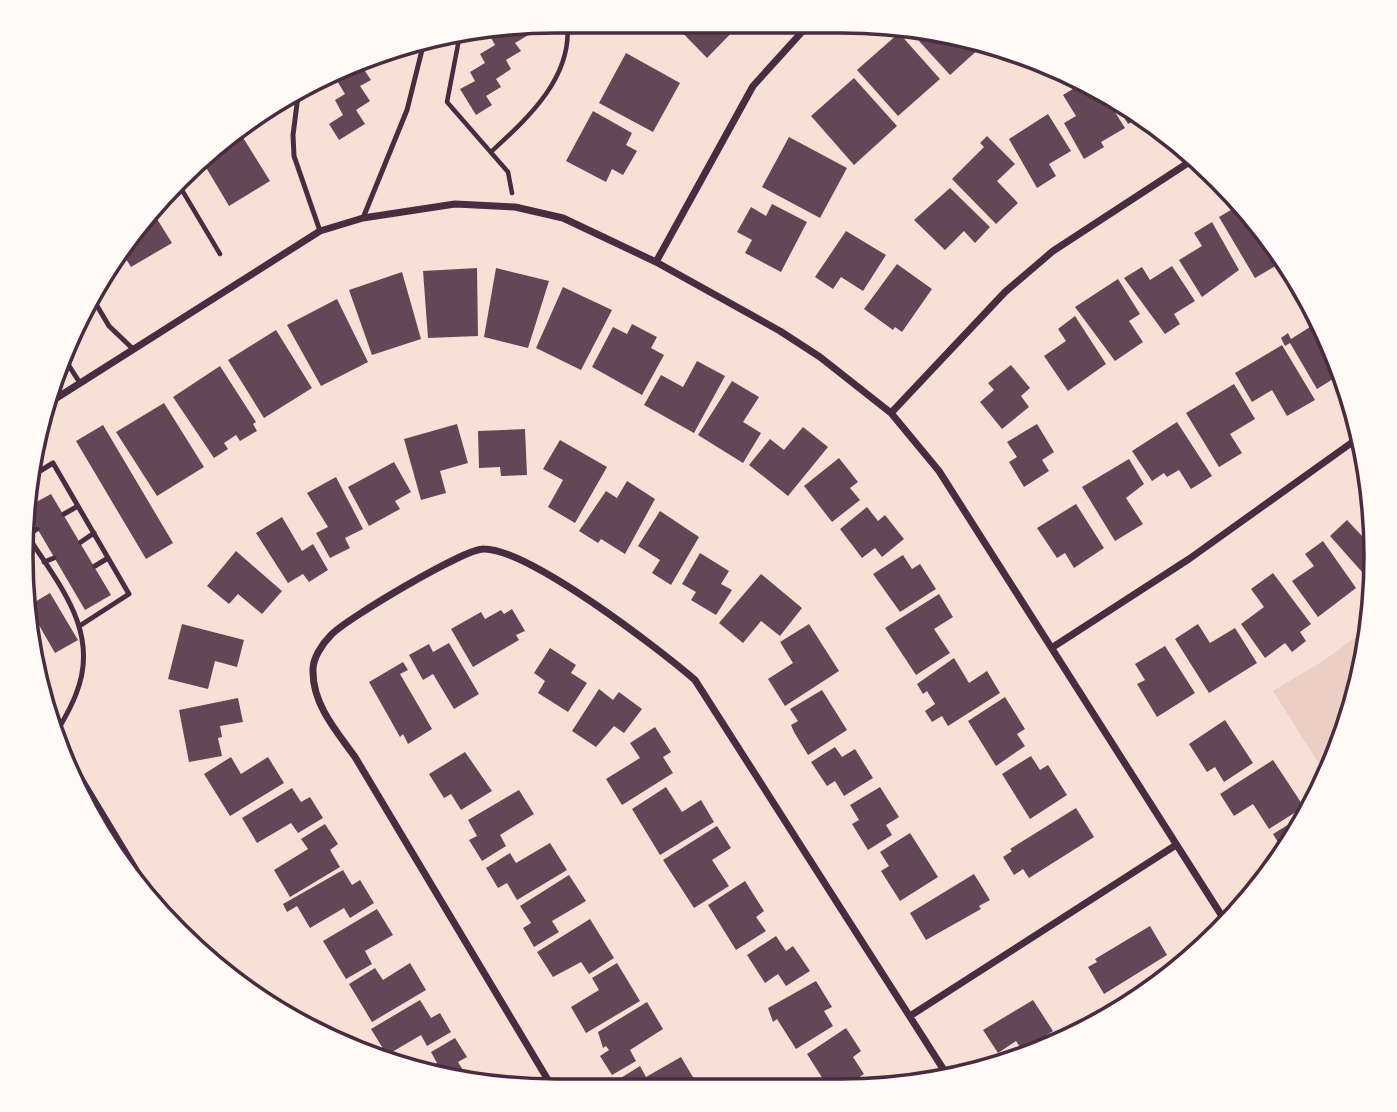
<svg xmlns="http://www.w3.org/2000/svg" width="1397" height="1112" font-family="Commissioner,sans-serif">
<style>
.green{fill:#ebcfc5}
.building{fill:#644757}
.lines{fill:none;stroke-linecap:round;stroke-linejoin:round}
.path{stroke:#4a2c40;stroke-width:4.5}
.service{stroke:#4a2c40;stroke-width:5}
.minor{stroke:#4a2c40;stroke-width:7}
.secondary{stroke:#4a2c40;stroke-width:14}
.rim{fill:none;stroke:#4a2c40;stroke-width:3.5}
</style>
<rect width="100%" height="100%" fill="#f7e1d7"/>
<!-- green -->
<path class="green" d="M1371,626L1348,728L1326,775L1273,691L1323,661Z"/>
<!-- building -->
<path class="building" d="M671,21L738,22L740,24L707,58Z
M525,25L530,34L515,43L521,51L506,60L511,69L496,79L501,87L486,96L492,105L476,115L460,89L475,81L470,72L485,63L480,54L495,45L490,36L503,28Z
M899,33L940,79L898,116L857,70Z
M927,34L942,37L981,47L950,75L919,41Z
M626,53L680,83L653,132L599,103Z
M366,61L361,65L371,80L360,86L370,101L356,110L365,124L339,140L329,124L343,115L335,100L345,94L336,79L346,73L344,70Z
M854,78L897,126L854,165L811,116Z
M1081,84L1108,101L1125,128L1101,142L1104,147L1084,159L1064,123L1076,116L1063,95Z
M1118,107L1137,119L1128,124Z
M593,111L632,133L626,145L637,151L623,175L612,169L606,182L566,161Z
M1048,114L1071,151L1049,164L1056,176L1037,188L1009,139Z
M239,131L270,181L229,206L201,159Z
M987,136L1015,164L997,181L1018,203L996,224L952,179L984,147L980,143Z
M789,137L847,168L820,218L762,187Z
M950,188L990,227L975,243L964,231L945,250L914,220Z
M772,204L807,222L781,272L745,253L752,240L737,232L751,207L766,216Z
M1241,204L1265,230L1284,261L1255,278L1219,217Z
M152,211L172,243L131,267L121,251Z
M1212,222L1239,270L1202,297L1179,260L1202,246L1194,233Z
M846,231L886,255L863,291L841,277L833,289L815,277Z
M897,264L932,289L902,332L895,327L893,330L864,309Z
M1172,266L1195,301L1174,314L1180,324L1165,334L1124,278L1142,267L1150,280Z
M477,268L478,336L428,338L423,271Z
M496,268L549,281L528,348L484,337Z
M402,272L421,339L372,355L349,290Z
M1118,279L1140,314L1129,321L1143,342L1115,361L1075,307Z
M563,287L612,310L581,370L536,348Z
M337,299L368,362L321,386L287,325Z
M1075,316L1106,364L1068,391L1044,356L1066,341L1058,329Z
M1321,320L1341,374L1317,389L1290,343L1285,346L1281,338L1288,333L1291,339Z
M632,324L657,337L651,348L664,355L642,395L592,367L613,327L627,334Z
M276,330L312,388L264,418L228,360Z
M1282,345L1315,400L1287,416L1272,390L1252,402L1235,373Z
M697,361L725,376L694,433L644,405L661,375L683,387Z
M1011,365L1030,388L1021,396L1029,407L1002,429L980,402L994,390L988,383Z
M220,366L256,422L253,424L257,431L240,441L236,435L224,443L228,449L214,458L173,397Z
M732,381L759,397L743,422L761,433L743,463L698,435Z
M1234,384L1255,419L1230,434L1242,453L1219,467L1186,413Z
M164,403L204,467L157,496L116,432Z
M1177,422L1212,476L1191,489L1179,470L1167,477L1164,473L1152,481L1132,451Z
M457,424L468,463L440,471L446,493L421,500L404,439Z
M1037,424L1054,452L1042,460L1049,471L1024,487L1009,462L1017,457L1007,442Z
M103,425L173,543L146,559L76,441Z
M803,427L828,447L788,496L749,465L770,439L784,450Z
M525,429L527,475L501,476L500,467L479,468L478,431Z
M560,440L607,467L575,523L548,507L563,480L543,469Z
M839,458L858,482L850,488L860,500L832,522L804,486Z
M1129,459L1144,484L1126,498L1143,524L1115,541L1082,487Z
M394,462L411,492L395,501L400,509L369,526L348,487Z
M336,477L363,529L345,538L350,548L330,558L316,533L328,527L307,493Z
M627,481L655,499L625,554L601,539L598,543L579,531L606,491L617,498Z
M51,494L111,595L85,610L27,511V507Z
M1076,504L1104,548L1074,568L1065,553L1057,558L1037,528Z
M867,507L878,521L885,515L904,539L882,557L875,548L862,558L840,529Z
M660,511L699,537L671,585L652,573L660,560L638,546Z
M282,517L302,551L313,544L328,570L309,582L303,574L288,583L256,533Z
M1347,520L1363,537L1372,529L1374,531L1370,581L1330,536Z
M1323,541L1356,588L1318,617L1292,581L1314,566L1305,554Z
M236,551L282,591L262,614L238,594L229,604L207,586Z
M700,553L729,571L721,584L732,590L716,615L691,600L696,592L682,584Z
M903,555L912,569L920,564L936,589L900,612L873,574Z
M1273,573L1311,624L1300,632L1306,641L1292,652L1285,643L1265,658L1241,624L1264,607L1251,589Z
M761,574L802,608L780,636L761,621L743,643L719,623Z
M50,593L78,640L55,653L28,606Z
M939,594L953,617L934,629L950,653L916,675L885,628Z
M512,609L525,631L516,635L519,640L473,667L451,629L481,612L485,619L501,610L504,614Z
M182,624L244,640L237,667L215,661L208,689L168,679Z
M809,624L839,671L785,706L768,679L793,663L780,642Z
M1198,624L1210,643L1235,628L1257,663L1209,693L1175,639Z
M449,643L479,694L454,709L433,674L423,680L409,655L429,644L433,652Z
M1165,646L1195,693L1157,717L1137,684L1145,680L1135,664Z
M550,648L576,665L571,673L587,683L568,712L538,693L545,681L534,673Z
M954,658L969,683L987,671L1000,693L948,726L942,716L932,722L925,711L935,704L927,691L923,694L917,684Z
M403,662L408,670L400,674L432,729L408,744L403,734L400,737L369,682Z
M599,689L613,700L619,692L642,709L624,733L614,726L596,747L572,731Z
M822,690L847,730L808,755L794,732L791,725L798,721L790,709Z
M1005,697L1025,729L1017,734L1025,746L996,766L968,721Z
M238,698L243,722L220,726L222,737L218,738L222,756L189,762L179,710Z
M1225,720L1253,763L1224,782L1215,767L1207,772L1189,744Z
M655,727L671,752L663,757L673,773L622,805L606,779L640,758L630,743Z
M835,747L842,757L855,749L873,778L844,796L835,781L827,786L811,762Z
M465,752L492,791L461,810L451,794L444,798L429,774Z
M1031,756L1040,770L1048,765L1067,795L1030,819L1002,774Z
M231,757L241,774L268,757L284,783L230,816L204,774Z
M1273,760L1304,807L1269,829L1253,804L1234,816L1220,794Z
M666,787L682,812L701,800L714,822L660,855L632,809Z
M880,787L899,817L886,825L892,835L868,850L852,824L859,820L850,805Z
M292,788L301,802L310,797L323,818L298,833L291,823L257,843L242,818Z
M519,790L534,814L500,835L506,846L482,861L469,840L477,836L468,820Z
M1076,808L1094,837L1029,878L1023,869L1014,875L1003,857L1012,851L1010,849Z
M1307,813L1305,823L1284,852L1273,834Z
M325,824L338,844L330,850L340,867L290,897L274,870L308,849L301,839Z
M717,826L731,848L712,860L729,886L694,908L663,860Z
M910,833L938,877L900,901L881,871L889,866L880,852Z
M550,843L567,870L517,900L507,883L498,888L486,868L510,853L516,863Z
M343,870L352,885L360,880L374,903L350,918L344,908L310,928L297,906L287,912L283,904Z
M974,874L990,900L979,906L981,909L926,940L910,913Z
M569,875L586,901L552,921L559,932L534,947L523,928L531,923L520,906Z
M745,881L764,911L756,917L766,931L736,950L708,905Z
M377,909L393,935L365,951L372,964L346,979L323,941Z
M590,919L614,958L589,974L581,962L553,977L537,952Z
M1150,926L1167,955L1104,994L1088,967L1097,962L1095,959Z
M776,936L786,951L793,946L810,971L786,986L778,974L765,983L747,955Z
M410,963L426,990L372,1022L349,984L375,968L383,980Z
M617,963L640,1001L586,1033L571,1007L599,990L592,978Z
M1177,967L1178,970L1167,980L1142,996L1139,991Z
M816,981L832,1007L824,1011L833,1026L796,1049L777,1019L773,1022L768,1008Z
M420,1000L431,1018L440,1013L451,1032L427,1046L421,1035L387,1055L371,1029Z
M1033,1000L1053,1031L1022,1050L1016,1041L998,1053L983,1030Z
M647,1002L663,1029L630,1050L636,1061L612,1075L600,1056L609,1050L606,1046L603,1048L598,1032Z
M846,1028L861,1051L853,1057L864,1074L840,1090H830L807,1054Z
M455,1038L467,1057L458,1062L469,1080L420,1073L437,1063L431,1052Z
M681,1057L697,1084L686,1090H621L616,1081L640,1066L646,1077Z"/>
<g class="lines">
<!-- path -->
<path class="path" d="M460,34L447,102L508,172L512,193
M492,151C529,117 574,76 567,21
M176,180L220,254"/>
<!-- service -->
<path class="service" d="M299,88L293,135L294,156L320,231
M363,218L407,110L425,38
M90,294L109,326L133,349
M64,358L80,383
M32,476L53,463L129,594L81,625
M64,514L78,506
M24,530C56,582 102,630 76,694C71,708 63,721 56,733
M27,535L37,529
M81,542L94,533
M44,562L54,558
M95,566L108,558"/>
<!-- minor -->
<path class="minor" d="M656,262L753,86L811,22
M44,406L320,231L363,218L455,204L515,207L563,218L656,262L780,331L820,357L891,413L939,471L1227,924
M891,413L1005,292L1053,251L1197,157
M1053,647L1189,559L1361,436
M910,1016L1176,845
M554,1090L355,757C337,732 313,705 313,672C312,659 322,644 331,635C346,619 465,548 484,549C529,549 658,648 695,680L949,1078"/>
<!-- secondary -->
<path class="secondary" d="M65,759L150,900"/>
</g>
<!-- crop -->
<path d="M0 0H1397V1112H0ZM556 33H841A523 523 0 0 1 1364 556V556A523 523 0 0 1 841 1079H556A523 523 0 0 1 33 556V556A523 523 0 0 1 556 33Z" fill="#fffaf5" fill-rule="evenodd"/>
<path class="rim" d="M556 33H841A523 523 0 0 1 1364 556V556A523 523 0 0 1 841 1079H556A523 523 0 0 1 33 556V556A523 523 0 0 1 556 33Z"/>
</svg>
